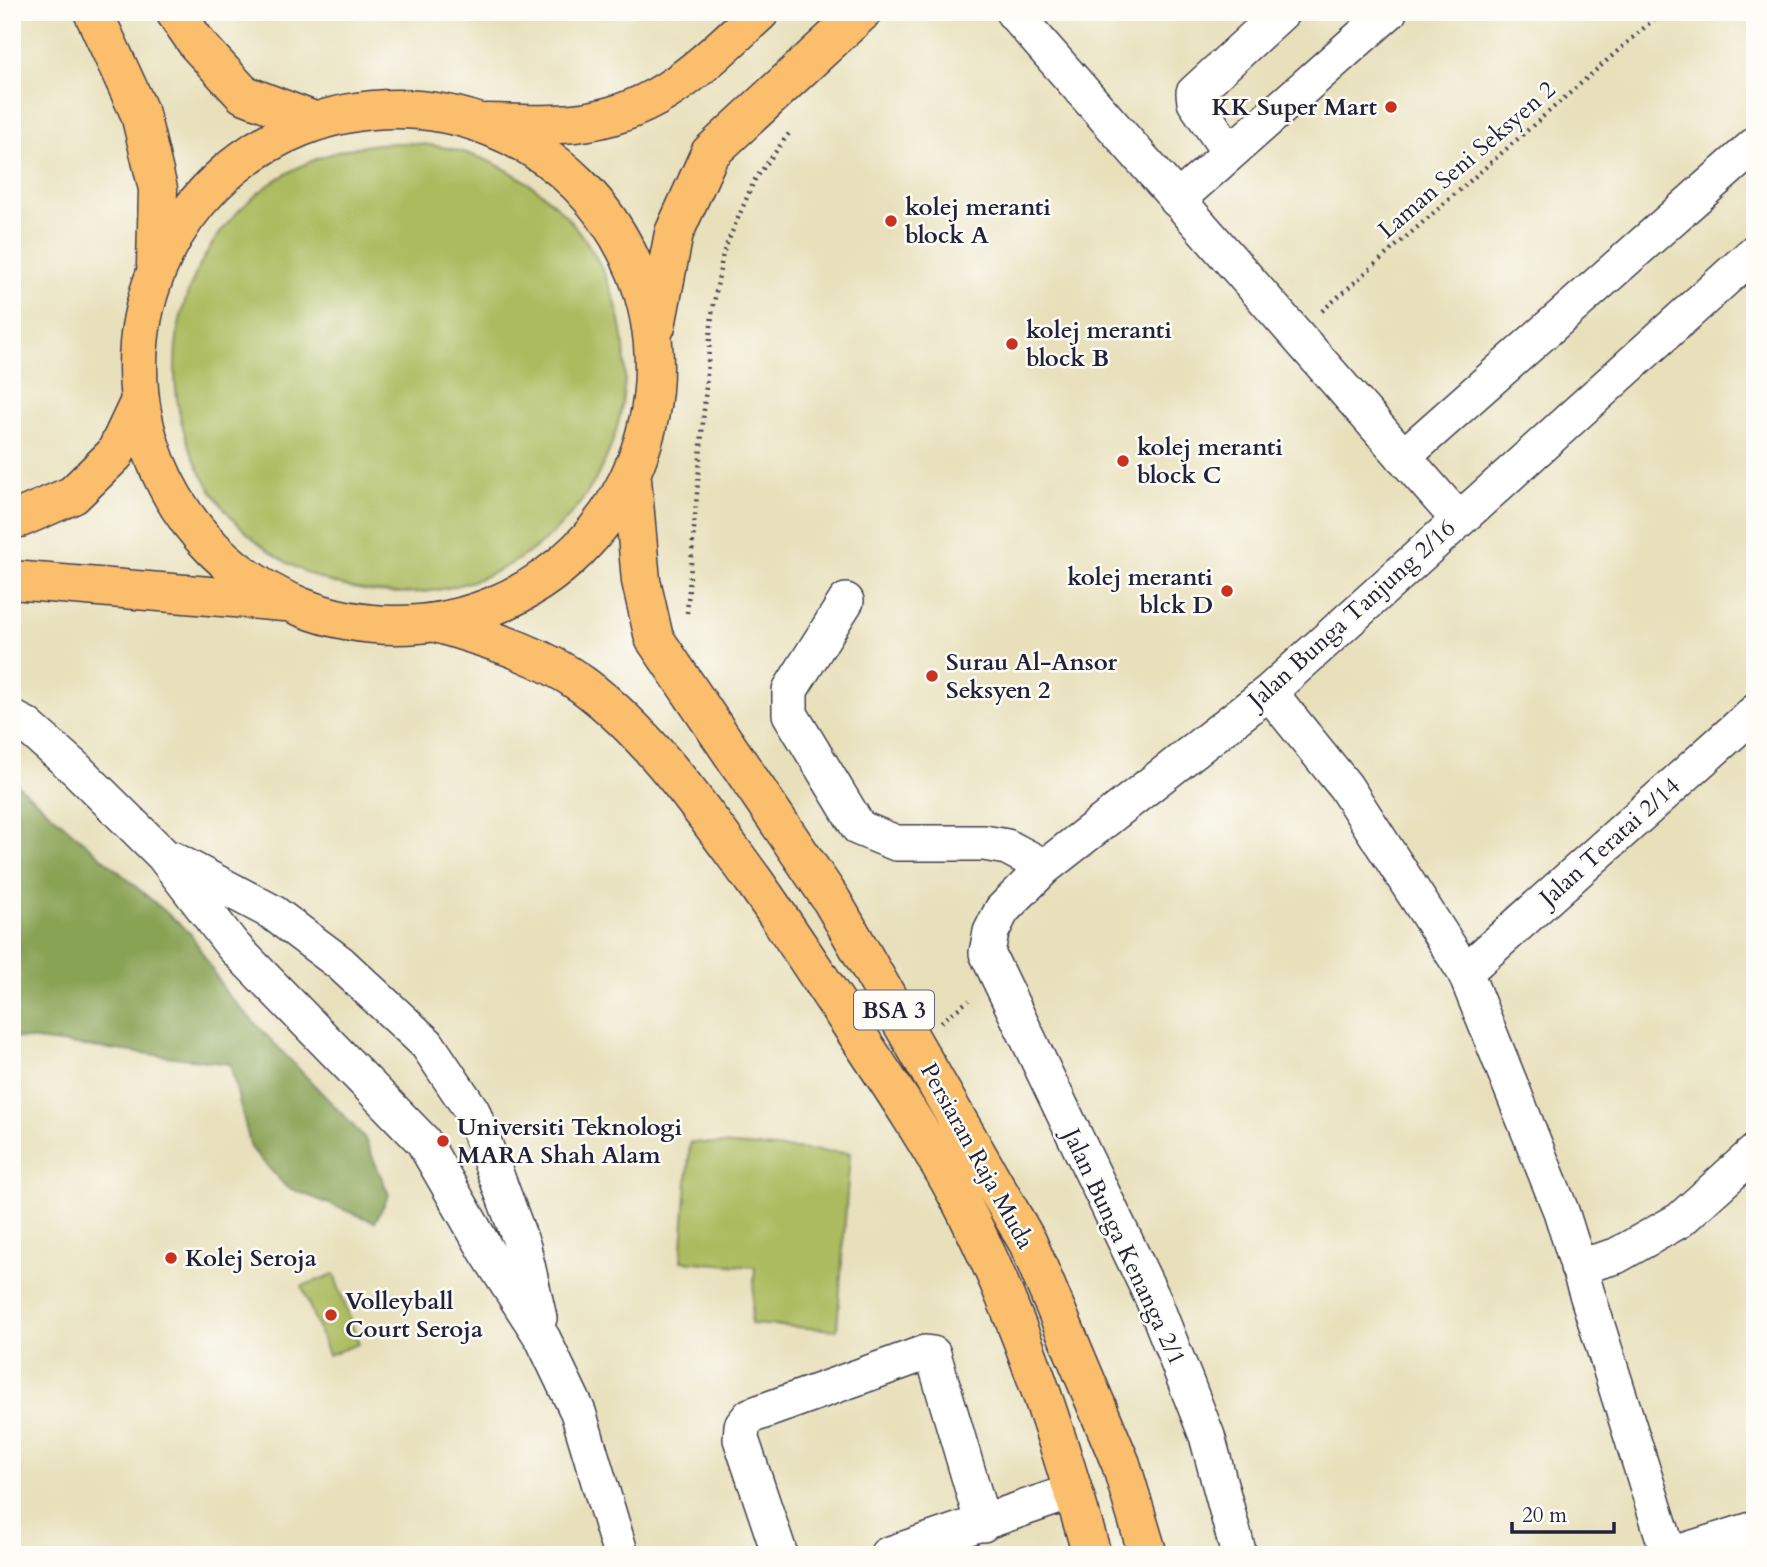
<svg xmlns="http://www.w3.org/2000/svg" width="1767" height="1567" font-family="Cardo,serif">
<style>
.green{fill:#acbb5e;stroke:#676e4c;stroke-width:2}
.forest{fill:#89a355;stroke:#566248;stroke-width:2}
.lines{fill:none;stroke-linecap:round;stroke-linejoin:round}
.minor-casing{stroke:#403e4e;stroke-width:38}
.major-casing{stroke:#403e4e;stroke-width:41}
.path{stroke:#403e4e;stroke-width:4.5;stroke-dasharray:2 5;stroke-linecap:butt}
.minor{stroke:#fff;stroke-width:35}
.major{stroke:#fabe6d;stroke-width:38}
.poi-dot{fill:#c8321e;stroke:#fdfcf7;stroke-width:2.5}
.labels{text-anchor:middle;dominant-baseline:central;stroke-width:5;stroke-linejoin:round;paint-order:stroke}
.shield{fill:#fdfcf7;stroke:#646373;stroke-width:2}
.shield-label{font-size:23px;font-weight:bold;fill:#22223b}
.poi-label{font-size:24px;font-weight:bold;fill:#22223b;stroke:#fdfcf7;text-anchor:start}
.street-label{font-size:24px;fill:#22223b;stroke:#fdfcf7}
</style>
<rect width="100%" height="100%" fill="#fdfcf7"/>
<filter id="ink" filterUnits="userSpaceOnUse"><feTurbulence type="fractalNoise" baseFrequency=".0143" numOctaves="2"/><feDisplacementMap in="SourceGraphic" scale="14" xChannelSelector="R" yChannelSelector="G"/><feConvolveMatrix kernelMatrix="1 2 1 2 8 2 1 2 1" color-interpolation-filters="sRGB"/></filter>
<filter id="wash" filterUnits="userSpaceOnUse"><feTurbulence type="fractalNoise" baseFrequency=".00686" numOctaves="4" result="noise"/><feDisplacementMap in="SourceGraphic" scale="28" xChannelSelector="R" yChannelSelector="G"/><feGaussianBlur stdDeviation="1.57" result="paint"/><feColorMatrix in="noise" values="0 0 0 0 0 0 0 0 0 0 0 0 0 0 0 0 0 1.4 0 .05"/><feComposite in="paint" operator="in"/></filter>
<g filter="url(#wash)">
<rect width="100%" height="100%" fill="#e8e0bb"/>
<!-- green -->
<path class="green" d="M175 368a225 225 0 1 1 450 0a225 225 0 1 1-450 0Z
M690,1142L850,1153L837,1330L751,1324L755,1267L681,1261Z
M334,1274L359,1344L328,1355L302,1286Z"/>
<!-- forest -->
<path class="forest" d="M12,780L191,934L226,993L364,1137L389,1195L375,1222L286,1187L251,1148L230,1064L12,1037Z"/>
</g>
<g filter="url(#ink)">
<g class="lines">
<!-- minor casing -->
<g class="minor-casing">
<path id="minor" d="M1013,12L1458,519
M1230,153L1195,102L1194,93L1282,12
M1177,200L1389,12
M1403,457L1755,145
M846,601L790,690V714L859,828L896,843H984L1007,847L1045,867
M1269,692L1345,786L1465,972L1561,1211L1669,1555
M12,718L26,725L76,769L163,855L233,946L423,1141L487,1252L543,1339L578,1412L621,1555
M172,859L272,912L340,963L427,1044L472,1111L523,1247L539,1318
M1465,972L1755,712
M1578,1267L1616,1256L1680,1220L1755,1152
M780,1555L741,1439L742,1426L750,1416L925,1353L933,1354L983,1524
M887,1555L1074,1491
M1239,1555L1207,1436L1153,1299L987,953L991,932L1002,910L1045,867L1269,692L1755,252
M1671,1555L1755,1529"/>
</g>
<!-- major casing -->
<g class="major-casing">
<path id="major" d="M93,12L140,114L158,189L156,264
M175,12L198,45L243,94L314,121
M138 367a258 258 0 1 1 516 0a258 258 0 1 1-516 0Z
M487,123C516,123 546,126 574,123C657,115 702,65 760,12
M656,326L674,233L710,153L862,12
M632,479L641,581L654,638L832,901L1028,1243L1121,1464L1148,1555
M12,518H20L73,495L115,454L138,405
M12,580L284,602
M436,623C488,639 539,653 583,685C652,736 704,813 754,881C786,926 816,973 847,1019C886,1078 926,1137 960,1200C1017,1308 1058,1437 1092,1555"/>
</g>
<!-- path -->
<path class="path" d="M1322,311L1662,12
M687,613L712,314L723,253L754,181L790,132
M941,1022L969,1000"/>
<!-- minor -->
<use href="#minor" class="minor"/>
<!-- major -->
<use href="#major" class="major"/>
</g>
</g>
<!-- markers -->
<g class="poi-dot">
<circle cx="1391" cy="107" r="7"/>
<circle cx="891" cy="221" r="7"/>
<circle cx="1012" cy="344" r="7"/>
<circle cx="1123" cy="461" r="7"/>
<circle cx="1227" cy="591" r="7"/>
<circle cx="932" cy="676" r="7"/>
<circle cx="443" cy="1141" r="7"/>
<circle cx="171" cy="1258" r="7"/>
<circle cx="331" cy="1315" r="7"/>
</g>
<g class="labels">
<!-- shield labels -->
<rect class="shield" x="854" y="990.5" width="80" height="39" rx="5"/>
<g class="shield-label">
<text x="894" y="1010">BSA 3</text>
</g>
<!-- poi labels -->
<g class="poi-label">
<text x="1377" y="107" text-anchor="end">KK Super Mart</text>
<text x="905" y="207">kolej meranti<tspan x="905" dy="28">block A</tspan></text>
<text x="1026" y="330">kolej meranti<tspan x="1026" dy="28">block B</tspan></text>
<text x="1137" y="447">kolej meranti<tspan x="1137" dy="28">block C</tspan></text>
<text x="1213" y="577" text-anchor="end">kolej meranti<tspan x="1213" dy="28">blck D</tspan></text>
<text x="946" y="662">Surau Al-Ansor<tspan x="946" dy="28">Seksyen 2</tspan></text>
<text x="457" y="1127">Universiti Teknologi<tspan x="457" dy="28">MARA Shah Alam</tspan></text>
<text x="185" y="1258">Kolej Seroja</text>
<text x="345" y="1301">Volleyball<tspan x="345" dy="28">Court Seroja</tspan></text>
</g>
<!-- street labels -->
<g class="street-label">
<text transform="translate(1467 160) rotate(-41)">Laman Seni Seksyen 2</text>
<text transform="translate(1352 614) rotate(-42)">Jalan Bunga Tanjung 2/16</text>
<text transform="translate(1610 842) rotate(-42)">Jalan Teratai 2/14</text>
<text transform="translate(977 1156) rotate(61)">Persiaran Raja Muda</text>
<text transform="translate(1124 1247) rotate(65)">Jalan Bunga Kenanga 2/1</text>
</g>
</g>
<!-- margin -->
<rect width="1767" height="1567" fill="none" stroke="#fdfcf7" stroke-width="42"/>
<!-- scale -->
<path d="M1512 1522v10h102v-10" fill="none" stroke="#22223b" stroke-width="3.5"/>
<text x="1522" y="1522" font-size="21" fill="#22223b" stroke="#fdfcf7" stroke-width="5" paint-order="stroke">20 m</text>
</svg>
